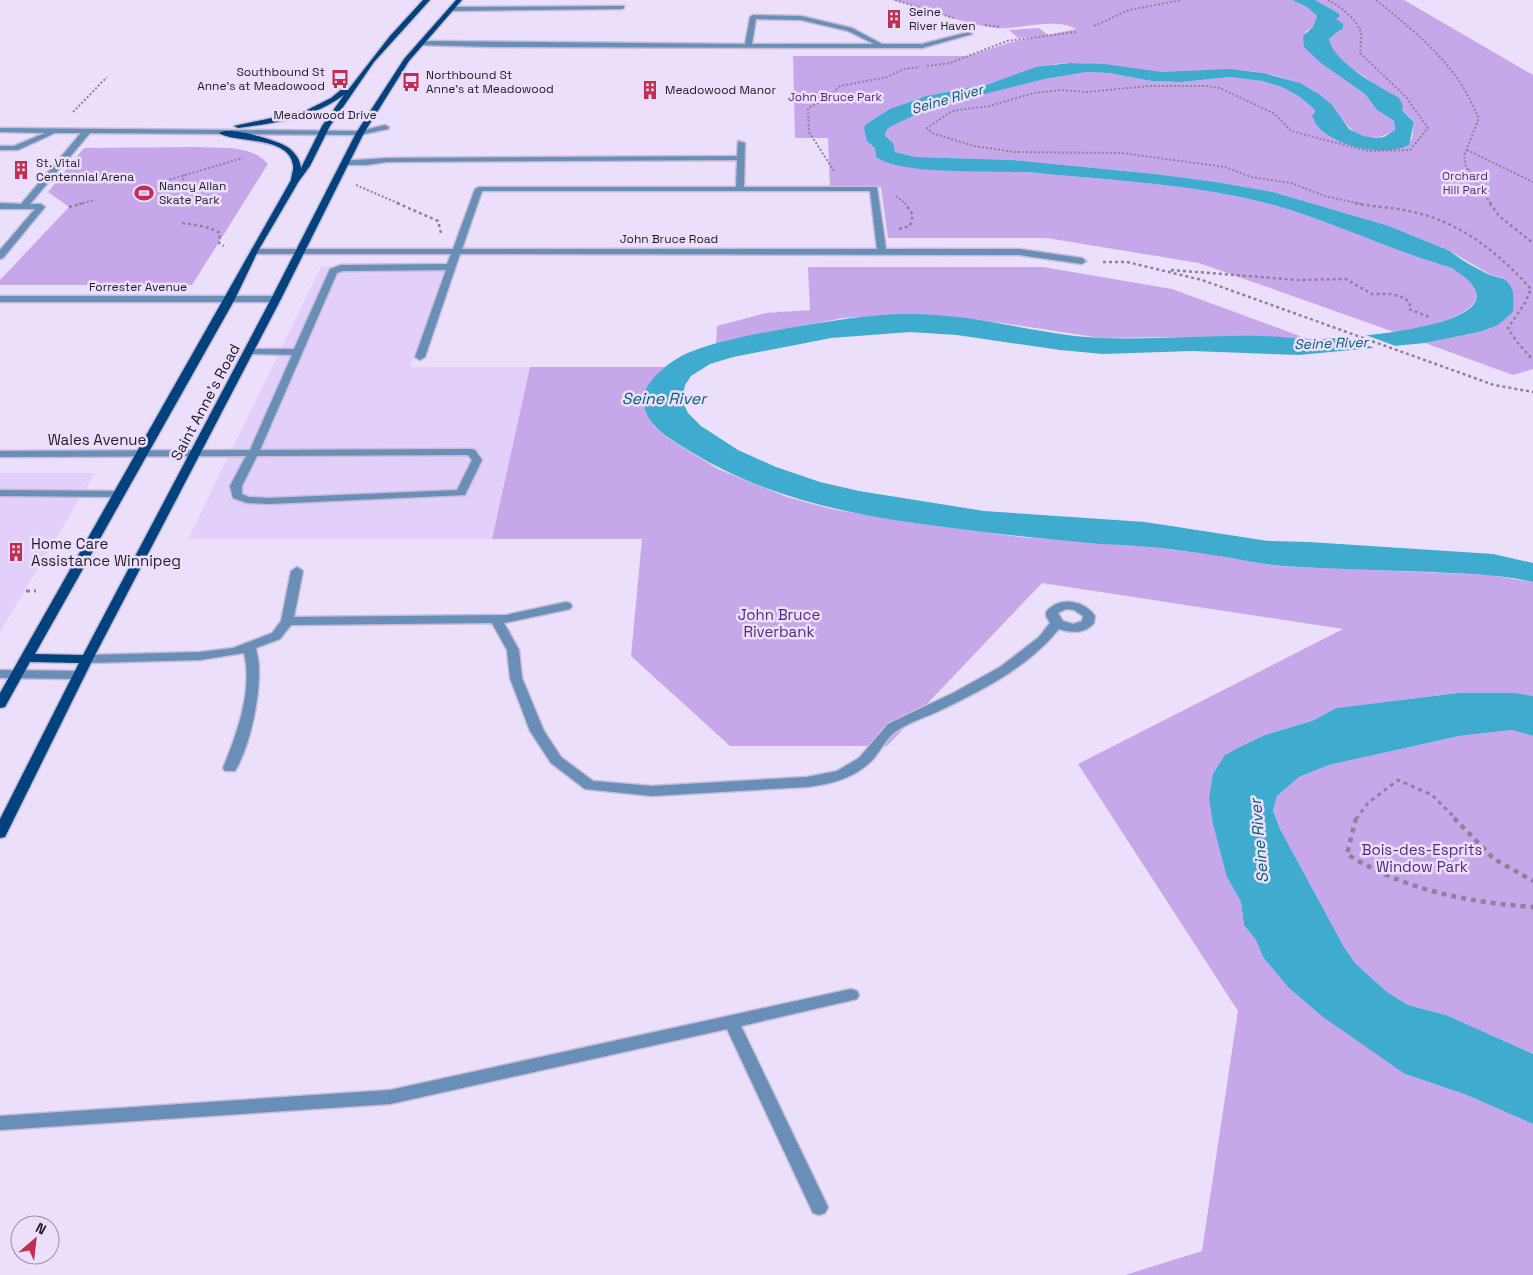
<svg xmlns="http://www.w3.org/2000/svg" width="1533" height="1275" font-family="'Space Grotesk',sans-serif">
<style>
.built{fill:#e2d0fa}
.green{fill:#c6a8ea}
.water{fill:#3fabcf}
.pier{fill:#ebdffb}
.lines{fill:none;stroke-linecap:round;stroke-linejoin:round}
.minor-casing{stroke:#c7bcd5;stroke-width:3}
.major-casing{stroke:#c7bcd5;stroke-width:3}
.path-far3{stroke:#8c8398;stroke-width:2;stroke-dasharray:2 2;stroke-linecap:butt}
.path-far2{stroke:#8c8398;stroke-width:2.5;stroke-dasharray:3 3;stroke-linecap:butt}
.path-far1{stroke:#8c8398;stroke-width:3;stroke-dasharray:4 4;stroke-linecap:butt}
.path{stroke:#8c8398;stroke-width:4.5;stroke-dasharray:5 5;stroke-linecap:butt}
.minor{fill:#698eb8;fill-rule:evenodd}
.major{fill:#00427d;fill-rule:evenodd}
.labels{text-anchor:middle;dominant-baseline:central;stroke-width:5;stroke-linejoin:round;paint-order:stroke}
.far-poi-label{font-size:12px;fill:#211c28;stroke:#ebdffb;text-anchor:start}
.far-park-label{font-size:12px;fill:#56297f;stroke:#ebdffb}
.far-street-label{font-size:12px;fill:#211c28;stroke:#ebdffb}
.far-water-label{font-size:14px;font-style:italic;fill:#025e77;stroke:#ebdffb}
.street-label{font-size:15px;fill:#211c28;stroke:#ebdffb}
.poi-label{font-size:15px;fill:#211c28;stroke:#ebdffb;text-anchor:start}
.park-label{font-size:15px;fill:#56297f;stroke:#ebdffb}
.water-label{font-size:16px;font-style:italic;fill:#025e77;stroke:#ebdffb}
</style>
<rect width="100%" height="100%" fill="#ebdffb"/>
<!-- built -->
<path class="built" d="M321,267H445L410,367H530L492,539H188Z
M0,473H95L0,632Z"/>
<!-- green -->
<path class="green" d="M892,0H1292L1307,7L1317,16L1313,27L1305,32L1322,64L1365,94L1377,110L1394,121L1395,130C1353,155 1346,115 1320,95C1304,83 1283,77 1264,73C1229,67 1196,74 1161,72C1131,71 1102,63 1071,63C1042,63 1018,76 991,83C970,89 948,91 927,96C905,102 885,112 866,124L868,141L875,148L876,157C881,161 887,161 894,163C941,174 989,168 1037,173C1116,181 1199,184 1277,206C1336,223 1392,251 1452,268C1459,274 1471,280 1475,289C1488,316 1412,331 1394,332L1199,263L1047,238H888L881,187H830L828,138H795L793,56H969L1008,43L1035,37L1018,38L1009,30L1039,28L1048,35L1076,29C1053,17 1021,30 996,28C960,24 928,8 892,0Z
M1315,0H1404L1533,75V369L1513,375L1425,343L1479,332L1503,278L1491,275L1450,251L1389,226L1273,192L1216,182L1155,174L1013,160L916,157L895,152L885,136L886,131L890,127L930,108L1045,79L1087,72L1109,73L1152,81L1181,82L1230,77L1262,81L1282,87L1300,97L1313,108L1320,129L1346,144L1370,149L1412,139L1414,122L1411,118C1399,107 1387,94 1374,84C1358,70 1333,62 1329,39L1340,31L1335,18L1338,13Z
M199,147C224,149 250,144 268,164L192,285H0V280L69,207L48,192L84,148Z
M808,267H1043L1172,289L1308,339L1257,336L1101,338L1002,323L918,314L843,318L743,337L716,344L717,326L766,313L810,310Z
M530,367H665L647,388L646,412L654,426L669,439L718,469L787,497L831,509L916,523L1019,537L1133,545L1214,555L1277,566L1489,575L1533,582V696L1516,693H1458L1336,708L1312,721L1265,735L1225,755L1227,877L1241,902L1244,925L1256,940L1263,957L1405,1074L1467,1095L1533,1124V1275H1125L1202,1251L1238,1011L1078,764L1343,629L1042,583L887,746H730L631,656L642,539H492Z
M1512,730L1533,736V1054L1446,1015L1408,1005L1387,992L1355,963L1344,947L1280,829L1273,809L1277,796L1299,777L1329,765L1459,736Z"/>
<!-- water -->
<path class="water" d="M1292,0H1315L1338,13L1340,16L1336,19L1343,24V28L1329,39C1334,63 1378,86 1399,98L1403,106L1402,110L1414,122L1409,145C1384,157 1341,148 1320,129C1317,126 1314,120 1312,116L1315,112L1313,108L1300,97L1282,87L1262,81L1230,77L1181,82L1152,81L1109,73L1087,72L1045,79L930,108L890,127L886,131L885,136L893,143L895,152L916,157L1013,160L1155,174L1216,182L1273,192L1389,226L1450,251C1461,260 1477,269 1490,275C1498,278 1505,277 1510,285C1515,292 1513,304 1513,312L1498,325L1479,332L1425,343L1299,355L1192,351L1103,354L1060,350L957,335L910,332L831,338L733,357L710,364L691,376L685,385L682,400L688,413L701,426L738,450L776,467L820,482L859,491L984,511L1145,522L1268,541L1309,542L1493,554L1533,563V582C1500,574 1465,574 1432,572C1382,570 1333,569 1283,566C1262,565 1241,559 1219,556C1192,552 1164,548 1137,546C1121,544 1106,545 1090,543C1044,539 998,534 952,528C857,516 771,501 688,450C668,438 641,423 644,396C647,378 674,358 690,352C721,340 755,334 789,328C831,321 874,313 917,314C979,315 1040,335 1101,338C1154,340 1206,335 1259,336C1280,336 1302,340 1324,339C1343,338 1503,328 1473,286C1469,279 1458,273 1452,268C1392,251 1336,223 1277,206C1199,184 1116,181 1037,173C1002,170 900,176 876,157L875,148L867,141L864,128L866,124L890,109L926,96L989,84L1036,67L1070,63L1104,64L1162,72L1229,69L1264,73L1300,83L1319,94L1332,105L1349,129L1363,136L1375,138L1384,137L1395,130L1394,121L1377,110L1365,94L1322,64L1304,47L1303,36L1313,27L1317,16L1307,7Z
M1458,693H1516L1533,696V736L1512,730L1459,736L1329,765L1299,777L1277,796L1273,810L1280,829L1344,947L1355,963L1387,992L1408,1005L1446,1015L1533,1054V1124L1467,1095L1405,1074L1323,1017L1289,988L1263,957L1256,940L1244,925L1241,902L1227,877L1213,824L1209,798L1213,774L1225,755L1238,748L1265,735L1312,721L1336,708Z"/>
<!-- pier -->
<path class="pier" d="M1363,334L1401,348L1382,351L1340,335Z"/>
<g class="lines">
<!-- minor casing -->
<g class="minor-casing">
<path id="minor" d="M624,6V8L622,9L451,11L448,9L451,7Z
M753,15L801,16L852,28L882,44H922L969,32L972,34L922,48L492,47L421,45L418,43L421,41L745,44L750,17ZM756,19L801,20L848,31L874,44H752Z
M385,125L389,127L388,129L360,135L90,133L30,204H41L45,207L3,258L0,259V250L35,209H0V203L21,204L81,133H55L18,150H0V146H14L45,133L0,132V128L360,131Z
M738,141L745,143L744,187H877L886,249H1019L1082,258L1086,261L1082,264L1019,255L460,254L425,357L420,360L415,357L446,270L342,271L337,273L260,450L471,449L475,450L482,460L465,495L269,504L247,503L233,498L230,486L246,456L0,457V451L250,450L292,355L249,354L246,353V349H294L330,269L341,265L447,264L451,254H254L251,253V249H453L475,189L479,187H736L737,160L387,162L367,165H342V161L387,158L737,156ZM482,191H870L877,249H462ZM468,455L472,460L457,490L269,498L249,497L242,494V486L257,456Z
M0,296H276L281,299L276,302H0Z
M0,490L118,491L124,494L118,497L0,496Z
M297,567L303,571L294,617L506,615L566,602L570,603L572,606L570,609L504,623L519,650L522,678L544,731L561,757L593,781L652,786L807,777L837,771L859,758L888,724L953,693L1000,667L1039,637L1050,623L1046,616V612C1059,596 1084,600 1095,616L1094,623C1085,634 1071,633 1059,629C1028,667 983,690 939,711C926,717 910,722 898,730C888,736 882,748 875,757C858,777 833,784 807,787L652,796L585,789L551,763L530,731L510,678L507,650L492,623L291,625L280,639L256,648C257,655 259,661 259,668C260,697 250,747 235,771H225L223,768C237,734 253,690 244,653L200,660L87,663L81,659L87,655L200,652L233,648L272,633L281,621L291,571ZM1066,609L1074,610L1083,616L1082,621L1073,624L1063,621L1058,613Z
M0,670L79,671L85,675L79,679L0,678Z
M851,989L857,991L859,995L857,999L741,1026L828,1207L825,1213L819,1215L813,1213L727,1029L390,1104L0,1130V1116L390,1090Z"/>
</g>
<!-- major casing -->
<g class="major-casing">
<path id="major" d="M423,0H430L374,62L330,126L310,166L299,181L258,251L235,299L35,654L83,655L271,299L356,133L404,59L456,0H462L409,61L364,133L281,299L93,659L7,833L5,837L0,838V819L79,663L30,662L5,707L0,708V693L291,180C291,176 294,170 293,165C288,135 236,144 219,133C229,126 278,140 289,148C295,153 300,159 301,168L322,126L344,95C313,118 276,123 238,128L234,126L305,111L331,98L342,89L348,90L390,36Z"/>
</g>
<!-- path-far3 -->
<path class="path-far3" d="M895,0L954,18
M1328,0C1340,6 1357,19 1361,33C1362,38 1360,47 1360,53L1406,97L1428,128L1410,150L1368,151L1291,131L1275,114L1220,88L1207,86H1149L1087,92L1061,90L1034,93L989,106L952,111L927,128L932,133L974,146L1015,152L1122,153L1225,167L1251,177L1291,183L1325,196L1361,204
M1376,0C1408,26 1441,52 1463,87C1469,97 1474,108 1479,118L1464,156L1466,166L1491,204
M985,25L1000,27
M1094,26L1129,10L1182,0
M927,66L950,63L1007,41L1076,32
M73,112L107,77
M1467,150L1533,182
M834,171L809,132L808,108L828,98L840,86L887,77L904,69L920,67
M158,183L243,158
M356,185L400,204
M182,188L184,175
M896,196L906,204
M79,204L95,200"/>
<!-- path-far2 -->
<path class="path-far2" d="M397,203L438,221L441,233
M1355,203C1373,207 1391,207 1409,211C1459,221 1498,252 1531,289L1525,303L1508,328L1517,342L1533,360
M1490,203L1499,216L1533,243
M69,207L84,203
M182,223C195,225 208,226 220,233L219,243L224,246
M899,229L910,226L913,215L905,203
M1103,262H1127L1202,280L1494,385L1533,392
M1171,270L1298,280L1346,279L1372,294H1391L1405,298L1410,304L1409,309L1429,317"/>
<!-- path-far1 -->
<path class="path-far1" d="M26,591H36
M1356,819L1368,803L1398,780L1432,795L1456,819"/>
<!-- path -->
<path class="path" d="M1356,818L1347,854C1404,890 1466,902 1533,907
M1454,818L1494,859L1533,881"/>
<!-- minor -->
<use href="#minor" class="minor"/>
<!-- major -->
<use href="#major" class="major"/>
</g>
<!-- icons -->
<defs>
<g id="building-bare" transform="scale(1.5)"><path d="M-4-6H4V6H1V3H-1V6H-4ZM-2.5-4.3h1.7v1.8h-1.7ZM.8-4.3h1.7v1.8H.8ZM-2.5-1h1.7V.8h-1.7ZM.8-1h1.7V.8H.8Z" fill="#c02f4f" stroke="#ebdffb" stroke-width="2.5" paint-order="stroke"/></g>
<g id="bus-bare" transform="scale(1.5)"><path d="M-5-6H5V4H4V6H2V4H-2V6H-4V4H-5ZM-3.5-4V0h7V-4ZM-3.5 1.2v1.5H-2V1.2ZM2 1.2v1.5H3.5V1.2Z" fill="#c02f4f" stroke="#ebdffb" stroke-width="2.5" paint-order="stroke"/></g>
<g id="stadium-bare" transform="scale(1.5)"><path d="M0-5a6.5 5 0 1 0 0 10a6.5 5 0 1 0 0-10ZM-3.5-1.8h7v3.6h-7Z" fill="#c02f4f" stroke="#ebdffb" stroke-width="2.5" paint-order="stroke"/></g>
</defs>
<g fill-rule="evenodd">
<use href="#building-bare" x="894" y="19"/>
<use href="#bus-bare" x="340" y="79"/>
<use href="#bus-bare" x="411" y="82"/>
<use href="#building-bare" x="650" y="90"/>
<use href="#building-bare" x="21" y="170"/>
<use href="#stadium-bare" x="144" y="193"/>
<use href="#building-bare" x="16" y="552"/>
</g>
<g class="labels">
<!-- far-poi labels -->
<g class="far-poi-label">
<text x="909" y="12">Seine<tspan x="909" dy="14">River Haven</tspan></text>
<text x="325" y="72" text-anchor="end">Southbound St<tspan x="325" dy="14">Anne's at Meadowood</tspan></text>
<text x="426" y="75">Northbound St<tspan x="426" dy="14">Anne's at Meadowood</tspan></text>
<text x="665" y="90">Meadowood Manor</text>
<text x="36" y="163">St. Vital<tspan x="36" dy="14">Centennial Arena</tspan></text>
<text x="159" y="186">Nancy Allan<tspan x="159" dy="14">Skate Park</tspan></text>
</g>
<!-- far-park labels -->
<g class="far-park-label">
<text x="835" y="97">John Bruce Park</text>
<text x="1465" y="176">Orchard<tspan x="1465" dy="14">Hill Park</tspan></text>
</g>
<!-- far-street labels -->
<g class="far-street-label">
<text x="325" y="115">Meadowood Drive</text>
<text x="669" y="239">John Bruce Road</text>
<text x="138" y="287">Forrester Avenue</text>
</g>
<!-- far-water labels -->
<g class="far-water-label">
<text transform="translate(947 99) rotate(-16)">Seine River</text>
<text transform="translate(1331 343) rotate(-2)">Seine River</text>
</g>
<!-- street labels -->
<g class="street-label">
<text transform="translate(205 402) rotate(-62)">Saint Anne's Road</text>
<text x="97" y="439">Wales Avenue</text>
</g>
<!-- poi labels -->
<g class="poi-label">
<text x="31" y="543">Home Care<tspan x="31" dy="17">Assistance Winnipeg</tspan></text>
</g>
<!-- park labels -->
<g class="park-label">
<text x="779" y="614">John Bruce<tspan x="779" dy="17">Riverbank</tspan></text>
<text x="1422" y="849">Bois-des-Esprits<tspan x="1422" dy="17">Window Park</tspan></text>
</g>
<!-- water labels -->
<g class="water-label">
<text x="664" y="398">Seine River</text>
<text transform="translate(1259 841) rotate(-95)">Seine River</text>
</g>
</g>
<!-- north arrow -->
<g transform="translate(35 1240) rotate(28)"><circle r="24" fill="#ebdffb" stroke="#9a91a7"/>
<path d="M0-4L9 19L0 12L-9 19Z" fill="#c02f4f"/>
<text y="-8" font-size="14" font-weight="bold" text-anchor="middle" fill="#211c28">N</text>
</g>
</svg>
